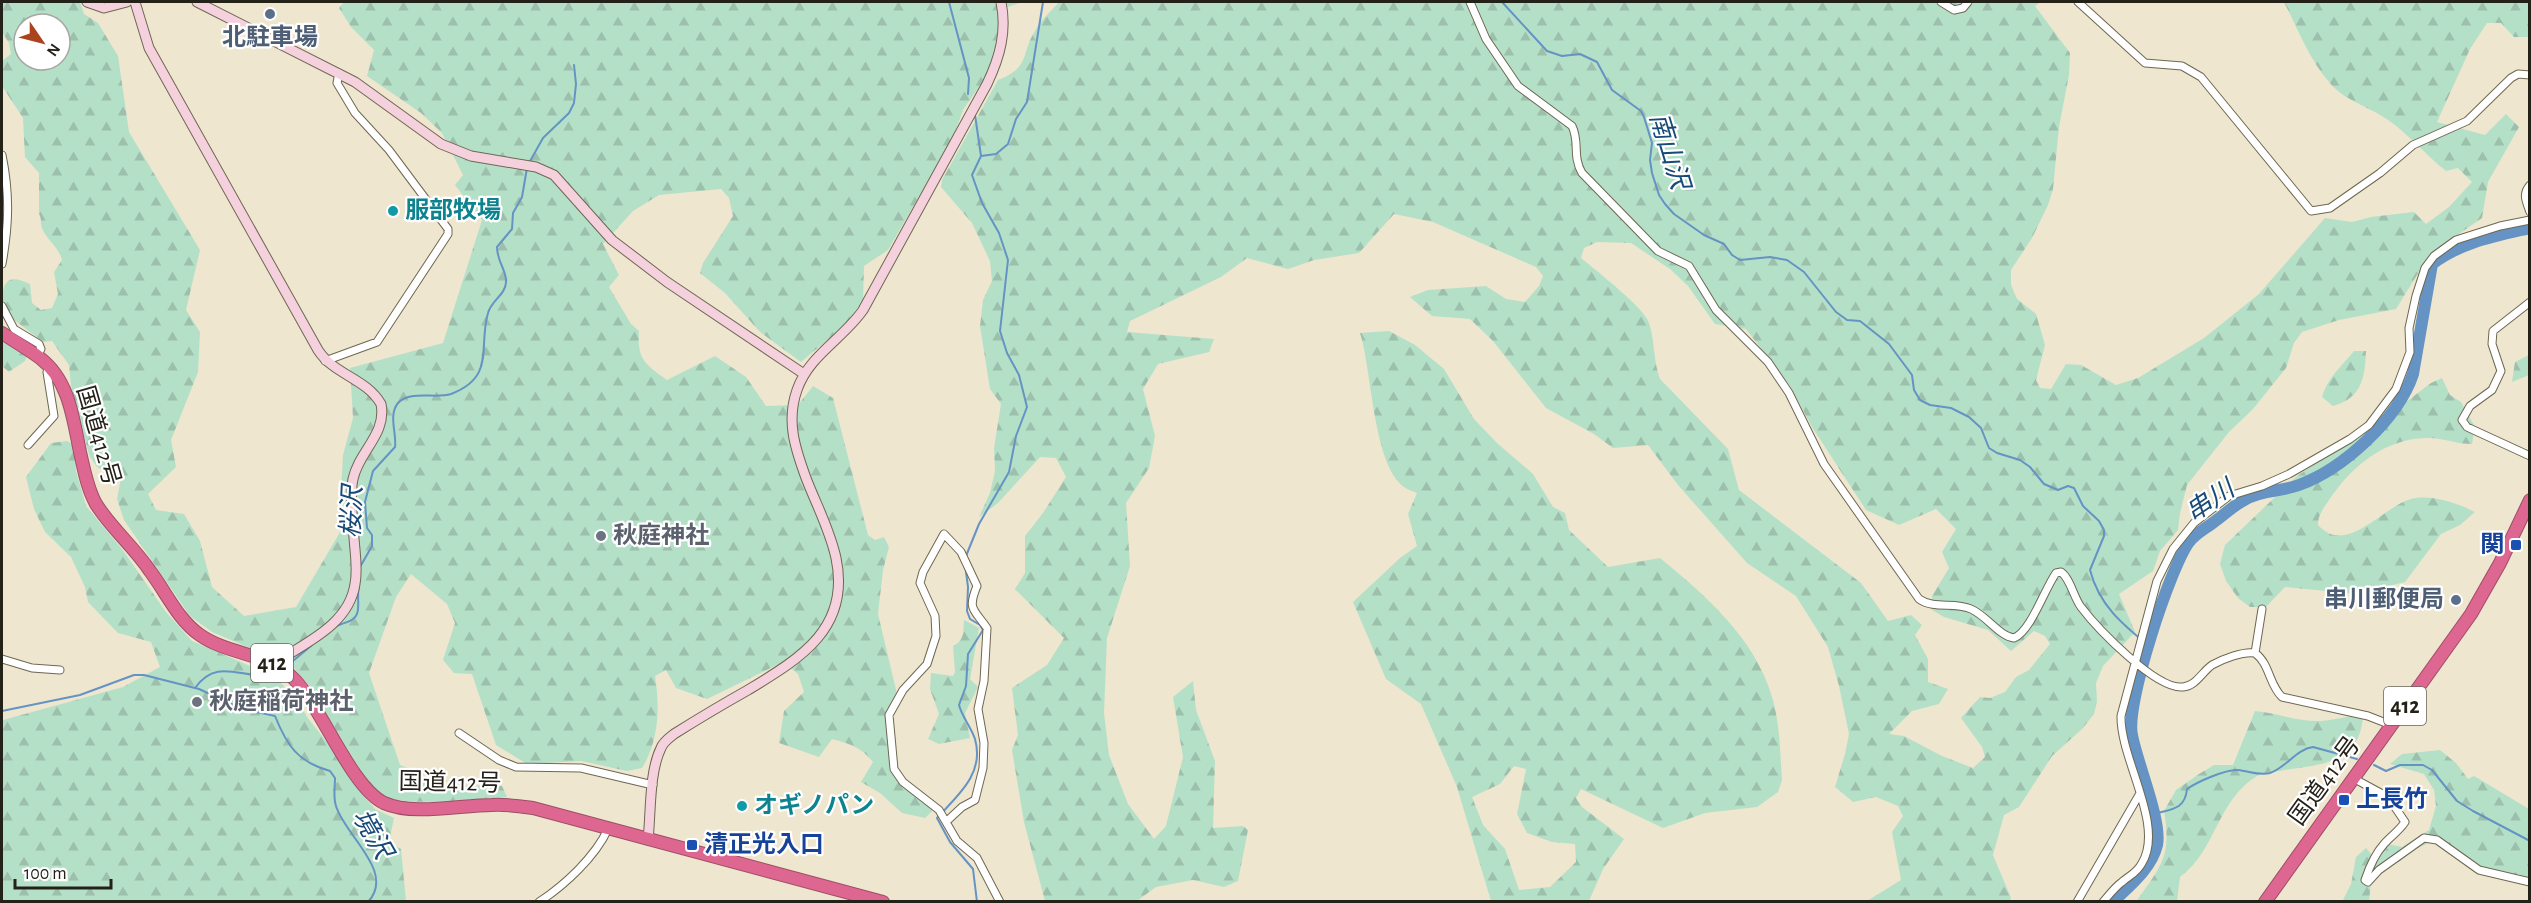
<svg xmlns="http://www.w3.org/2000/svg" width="2531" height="903" font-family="'Alegreya Sans','Noto Sans JP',sans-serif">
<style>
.forest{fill:url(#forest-firs);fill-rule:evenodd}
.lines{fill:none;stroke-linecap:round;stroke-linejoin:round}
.stream{stroke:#6493c4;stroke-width:2}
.river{stroke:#6493c4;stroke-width:12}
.street-casing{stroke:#6e6752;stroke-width:9}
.secondary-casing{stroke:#6e6752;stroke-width:11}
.highway-casing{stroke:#9d4e67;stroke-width:14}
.street{stroke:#fff;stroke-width:7}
.secondary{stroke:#f5d1de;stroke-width:9}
.highway{stroke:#de6791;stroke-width:12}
.service-dot{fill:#5c6f8a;stroke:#fff;stroke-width:2}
.culture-dot{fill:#0f9aa8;stroke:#fff;stroke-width:2}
.worship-dot{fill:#6b7280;stroke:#fff;stroke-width:2}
.transit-dot{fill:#1a4fb4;stroke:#fff;stroke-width:2}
.labels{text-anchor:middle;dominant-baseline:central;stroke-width:4.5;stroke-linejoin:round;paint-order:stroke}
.shield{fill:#fff;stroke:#66645d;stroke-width:1.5}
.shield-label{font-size:22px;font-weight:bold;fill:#242118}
.service-label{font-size:24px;font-weight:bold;fill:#4e5e75;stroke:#fff}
.culture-label{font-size:24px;font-weight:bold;fill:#0d838f;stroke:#fff;text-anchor:start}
.street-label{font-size:24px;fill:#242118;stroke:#fff}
.worship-label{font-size:24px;font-weight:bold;fill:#5b616d;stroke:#fff;text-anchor:start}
.transit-label{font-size:24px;font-weight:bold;fill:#164399;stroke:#fff;text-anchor:start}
.water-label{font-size:26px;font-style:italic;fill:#174a79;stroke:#fff}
</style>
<defs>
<pattern id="forest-firs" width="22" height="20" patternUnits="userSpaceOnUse" patternTransform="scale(1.5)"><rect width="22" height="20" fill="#b5e0c8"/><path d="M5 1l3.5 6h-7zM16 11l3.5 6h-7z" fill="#9cc0ab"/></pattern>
</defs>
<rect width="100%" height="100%" fill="#eee6ce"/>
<!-- forest -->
<path class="forest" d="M2,2H80L84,14L98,23L118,56L129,132L200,250L186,310L200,332L198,372L171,440L176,467L148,494L156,510L184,514L200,541L212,587L244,616L296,607L346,522L341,490L343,455L353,418L350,368L443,343L482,220L455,185L463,175L442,133L421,113L367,76L374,50L351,27L339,8L344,2H1022L1002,9L995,48L985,78L963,110L953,138L888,250L864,266L863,300L846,324L801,362L760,332L725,293L700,273L703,263L733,216L729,198L721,189L659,195L633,211L603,244L619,275L609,287L631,324L639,331C637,360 645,364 667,380L715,356L746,377L766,406L798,405L813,386L833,398L868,535L875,540L884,537L889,547L883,570L878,614L897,694L887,715L892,731L889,769L899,783L936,807L925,818L902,813L880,793L861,782L873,762C861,747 850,744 832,739L819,757L779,743L784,711L804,692L798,674L783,662L707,699L676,688L666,670L655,676C660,707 659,741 642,768L627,771L581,761L527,764L496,745L472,674L454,673L443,660L455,623L447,604L411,574L396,597L369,673L400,765L419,772L427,785L502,786L507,797C476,798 405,809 379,794C375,792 372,787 369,784L308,684L291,665L212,632L190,616L124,520L117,499L121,478L97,467L90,457L72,395L69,365L52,341L43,342L13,319L2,316C2,292 0,269 30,284L32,303L41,310L52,308L58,294L54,272L62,260C59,247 45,238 42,228C40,222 42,219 39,214V173L25,157L23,118L2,86V61L11,54L9,43L2,32ZM24,24H60V60H24Z
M1059,2H2041L2035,6L2070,53L2069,75L2059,127L2053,189L2048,205L2032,238L2011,270V285L2017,299L2036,314L2045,345L2036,380L2040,388L2051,389L2066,364L2081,365L2116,385L2138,378L2204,338L2259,294L2325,218L2352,222L2371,217L2414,212L2426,224L2449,207L2472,182L2458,168L2446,171C2427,156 2410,136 2391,122C2371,107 2344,101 2329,82C2309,59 2298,29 2284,2H2529V37H2514L2501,23H2487L2470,49L2437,122L2485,135L2506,114L2519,127L2488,182L2482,218L2430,254L2396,309L2339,320L2302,332L2294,343L2286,368L2253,409L2229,432L2187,485L2180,513L2178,530L2160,551L2153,571L2119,594L2135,632L2103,666L2096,683L2097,702L2094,714L2082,729L2052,756L2019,807L2004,815L1993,855L2011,898L2010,901H1867L1901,880L1892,832L1903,816L1898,806L1876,797L1853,802L1835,787L1845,754L1849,734L1839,686L1828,647L1796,596L1747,563L1678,485L1648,445L1613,448L1594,434L1546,408L1493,341L1470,319L1432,316L1410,297L1428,290L1486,286L1506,299L1525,302L1539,286L1543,276L1536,267L1433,222L1394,214L1359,253L1314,260L1288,269L1247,258L1221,277L1130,321L1127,332L1214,339L1209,352L1158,364L1143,389L1155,436L1149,468L1126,503L1130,566L1107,638L1104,713L1109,755L1128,804L1154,839L1166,826L1183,757L1173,697L1193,681L1196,710L1215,761L1213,828L1243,826L1248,830L1238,881L1224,887L1193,880L1156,887L1137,901H1045L1024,822L1012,750L1018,735L1012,688L1047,665L1064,638L1015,589L1025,573V536L1043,513L1066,477L1056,458L1040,457L998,503L979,517L990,493L995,471L994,448L1001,404L990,389L980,326L983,300L992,281L990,261L972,223L941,187L942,180L998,80C1031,67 1020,55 1035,31C1041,20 1051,11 1059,2ZM1597,242L1631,243L1670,269L1688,286L1715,324L1746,329L1790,386L1812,427L1866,510L1899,525L1936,509L1956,529L1942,552L1949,568L1932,596V610L1944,617L1988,630L2011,651L2034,631L2045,636L2050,644L2029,670L2016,677L2005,692L1990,698L1980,697L1961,718L1982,747L1985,757L1973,768L1942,756L1904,736L1889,734L1912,711L1939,704L1948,689L1928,682V659L1915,635L1922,625L1911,615L1888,621L1861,583L1739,490L1728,449L1660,379C1653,360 1655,341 1649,323C1645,308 1595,270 1581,258L1584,248Z
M1389,331L1415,345L1444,369L1474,419L1497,443L1533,474L1553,507L1565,513L1569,530L1608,567L1660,558C1705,595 1755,638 1772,697C1780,723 1780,753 1782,780L1778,792L1757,807L1705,813L1663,828L1581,789L1576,798L1582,807L1624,839L1603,869L1589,901H1491L1457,787L1421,704L1386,679L1353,602L1400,558L1417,546L1408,514L1417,493C1413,491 1408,490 1404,487C1373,465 1372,370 1360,333ZM1514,766L1526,769L1517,814L1527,833L1552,842L1575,844L1576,862L1550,887L1519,890L1505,849L1483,825L1472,797L1500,784Z
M2,339L27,356L25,361L9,372L2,366Z
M2354,351H2366C2365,377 2362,398 2333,406L2322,397C2327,378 2342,366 2354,351Z
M2529,355V375L2512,382L2515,362Z
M2442,378L2450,395L2461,402L2475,427L2472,444C2456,444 2441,437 2426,438C2384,439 2351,467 2329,500C2323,509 2318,515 2318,525C2347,557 2383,506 2411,499C2431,494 2457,503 2475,512L2460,525L2441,534L2405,582L2355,594L2285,587L2266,607H2250L2238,598L2226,581L2220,564L2225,545L2297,476L2390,414L2431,383Z
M67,441L74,445L76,471L86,506L122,549L166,612L192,641L276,677L301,706L307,717L338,756L360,791L375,809L394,818L389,842L401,849L406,901L2,902L3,720L123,687L160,667L151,642L118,633L88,602L85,587L71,557L45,532L34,509L26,477L51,443Z
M964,620L979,628L970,679L978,687L965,713L970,738L939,744L928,739L939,714L930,689L931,673L953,676L955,672L953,646C965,640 963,632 964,620Z
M2255,711C2277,713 2298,722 2321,721C2334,720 2349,716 2363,714C2361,766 2319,764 2279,771C2272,772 2263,772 2257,776C2217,800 2216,851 2180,877L2177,901L2136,902C2161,866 2172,857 2164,811L2176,790L2199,774L2214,765H2233Z
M2440,750L2456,763L2468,779L2474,776L2529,809V883L2519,874L2493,878L2470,860L2432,842L2417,848L2400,861L2372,872L2369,901L2342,902L2351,884L2356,857L2366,848L2372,855L2388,844L2402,847L2429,830L2436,806L2434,790L2424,774L2390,764L2402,754Z"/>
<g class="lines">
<!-- stream -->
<path class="stream" d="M949,2L969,78L968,94
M1502,2L1547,51L1562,56L1580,54L1597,62L1612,90L1641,111L1644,117L1652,143L1650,160L1652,173L1659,195L1665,204L1674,214L1704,235L1724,244L1732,255L1740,260L1770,257L1787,260L1804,272L1836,312L1847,320L1860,321L1889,344L1912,375L1914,390L1920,400L1930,405L1951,408L1969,417L1981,428L1989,448L1997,453L2020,460L2030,467L2044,484L2058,490L2068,486L2074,488L2083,506L2099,521L2104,530V536L2090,570C2099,605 2122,624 2149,646
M981,156L996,154L1008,144L1016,119L1027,102L1043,2
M529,163L543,138L569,113L574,103L576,84L574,65
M966,556L979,524L1009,472L1016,436L1027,407L1019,375L1007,353L1000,331L1008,260L999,233L982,203L972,175L981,156L975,115
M965,564L968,587L967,611L970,619L980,625L983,630L968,654L966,686L959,705C962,717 971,727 975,739C985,774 957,796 937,818L950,842L973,869L977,902
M360,567L372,546V535L367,528L365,502L373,471L395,447C397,434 388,415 398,403C409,390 436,399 451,394C496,377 478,347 488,313C491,301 506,294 506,282C507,271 497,262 497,247L512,229L513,213L522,197L527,168
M335,627C341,623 348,623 353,619C362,613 356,597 359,587
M287,666L312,645
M195,688C215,660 236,675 264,676
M2,711L80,695L134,675H144L199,689L242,709L275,716C287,746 298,762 330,771L335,778C335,787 333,797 336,806C345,836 396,872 368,902
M2374,765L2386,771L2400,765H2423L2432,770L2457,801L2473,811L2530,841
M2154,814C2171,809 2185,810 2187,789C2197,782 2226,769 2238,770C2249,771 2259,776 2270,773C2286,768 2296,749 2313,747L2357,759"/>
<!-- river -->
<path class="river" d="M2113,902C2130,885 2151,869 2157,845C2162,821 2137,763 2132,735C2125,704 2170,568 2189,542C2196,533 2205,529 2214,522C2229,511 2240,499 2259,494C2272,490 2286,490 2299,485C2343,469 2398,419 2413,374L2432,264C2461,242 2495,236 2530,228"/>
<!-- street casing -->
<g class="street-casing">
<path id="street" d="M1470,2L1486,39L1518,86L1572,126C1580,142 1572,156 1582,173L1658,251L1689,266L1716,310L1768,362L1789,393L1824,464L1919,599C1935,610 1954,601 1971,609C1987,616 1999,636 2014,638C2031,631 2044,590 2056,573L2061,572C2070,578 2074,598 2081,607C2097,628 2156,690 2183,687C2196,686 2202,672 2212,665C2223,659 2243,651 2255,653C2270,664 2269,685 2282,697L2368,716L2391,725
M1941,2L1954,10L1963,8L1968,2
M2078,2L2145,63L2182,66L2201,77L2311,211L2330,208L2380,173L2413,145L2467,121L2511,78L2518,74L2530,75
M2,155C10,194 9,225 2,264
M2530,185C2522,194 2526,201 2530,212
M2530,302L2493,331L2492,344L2501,371L2492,390L2470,406L2462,420L2467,427L2530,456
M2,306L14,329L39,344L41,349L37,356
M325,361L377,342L448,234V229L389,150L355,113L337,83L339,73
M28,445L54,416L47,372L51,368
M2255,653L2262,609
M2,659L32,668L60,670
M459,733L499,760L516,767L581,768L653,785
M2353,778L2388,797L2405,822C2399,831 2391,836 2384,844C2375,854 2369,868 2365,880L2368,882
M947,821L962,807L975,800L983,768L984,743L978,709L984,681L987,628C974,609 967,610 977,586L961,552L944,534L923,572L920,583L935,616L936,636L927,664L903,690L889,715L894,769L903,782L939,810L957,841L977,858L1000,902
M2368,882L2379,870L2424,838L2437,840L2479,870L2530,882
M539,902C565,885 595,857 608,829
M2077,902L2139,795
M2103,902C2109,895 2115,887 2122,882C2130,875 2137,873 2142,863C2165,825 2120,759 2121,716L2157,581L2173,549L2194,523L2229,496L2262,486L2289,474L2350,439L2369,425L2396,389L2410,352L2409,328L2416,296L2425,268L2434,256L2456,240L2500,226L2530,220"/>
</g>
<!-- secondary casing -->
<g class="secondary-casing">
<path id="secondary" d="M87,2L104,8L127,2
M135,2L149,48L318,350C334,375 366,378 381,404C387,434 359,451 353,479C349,498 353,519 354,538C355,553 358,569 355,584C349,625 305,643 273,664
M197,2L355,82L441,144L471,156L536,167L554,175L612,240L667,282L804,374
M648,840C651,813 649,772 661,748C663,742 669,738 674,734C698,719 723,704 748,690C799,659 851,629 836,558C830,530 816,504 806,478C795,448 786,421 797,390C809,355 843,339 863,310L987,84C1000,57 1007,31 1001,2"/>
</g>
<!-- highway casing -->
<g class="highway-casing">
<path id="highway" d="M2,333C14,341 28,349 40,358C69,380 73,418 80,452C84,469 87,488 96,504C111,528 134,547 150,571C166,592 178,620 200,635C228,655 269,653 294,679C322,708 351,787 384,803C413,816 460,805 492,805C506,804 519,806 533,808L883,902
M2265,902L2471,614L2500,563L2530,500"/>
</g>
<!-- street -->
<use href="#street" class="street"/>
<!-- secondary -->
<use href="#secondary" class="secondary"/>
<!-- highway -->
<use href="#highway" class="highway"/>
</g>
<!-- markers -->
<g class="service-dot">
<circle cx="270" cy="14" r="6"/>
<circle cx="2456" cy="600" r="6"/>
</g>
<g class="culture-dot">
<circle cx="393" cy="211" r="6"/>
<circle cx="742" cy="806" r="6"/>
</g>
<g class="worship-dot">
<circle cx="601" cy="536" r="6"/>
<circle cx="197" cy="702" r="6"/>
</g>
<g class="transit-dot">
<rect x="2510" y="539" width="12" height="12" rx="3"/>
<rect x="2338" y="794" width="12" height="12" rx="3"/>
<rect x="686" y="839" width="12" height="12" rx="3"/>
</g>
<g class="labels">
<!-- shield labels -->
<g class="shield">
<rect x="251" y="644" width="42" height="38" rx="4.5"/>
<rect x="2384" y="687" width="42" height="38" rx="4.5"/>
</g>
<g class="shield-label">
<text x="272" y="663">412</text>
<text x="2405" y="706">412</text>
</g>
<!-- service labels -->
<g class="service-label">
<text x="270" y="38">北駐車場</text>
<text x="2444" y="600" text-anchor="end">串川郵便局</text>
</g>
<!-- culture labels -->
<g class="culture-label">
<text x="405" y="211">服部牧場</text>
<text x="754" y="806">オギノパン</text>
</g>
<!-- street labels -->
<g class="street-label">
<text transform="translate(98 436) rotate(74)">国道412号</text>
<text transform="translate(2325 781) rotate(-54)">国道412号</text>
<text transform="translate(450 783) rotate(1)">国道412号</text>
</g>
<!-- worship labels -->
<g class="worship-label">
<text x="613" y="536">秋庭神社</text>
<text x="209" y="702">秋庭稲荷神社</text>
</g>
<!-- transit labels -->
<g class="transit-label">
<text x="2504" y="545" text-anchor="end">関</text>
<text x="2356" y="800">上長竹</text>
<text x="704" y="845">清正光入口</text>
</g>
<!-- water labels -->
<g class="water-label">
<text transform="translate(1669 151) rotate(73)">南山沢</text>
<text transform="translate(2210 501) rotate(-34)">串川</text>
<text transform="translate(352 512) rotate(-87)">桜沢</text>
<text transform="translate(372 834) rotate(60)">境沢</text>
</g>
</g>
<!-- border -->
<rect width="2531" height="903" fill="none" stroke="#242118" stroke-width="6"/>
<!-- north arrow -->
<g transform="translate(42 42) rotate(125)"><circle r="28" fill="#ffffff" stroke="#a7a6a3" stroke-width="1.5"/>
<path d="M0-4.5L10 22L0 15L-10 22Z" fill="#ab441e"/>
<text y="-9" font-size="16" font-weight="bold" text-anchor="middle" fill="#242118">N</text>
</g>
<!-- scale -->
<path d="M15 879v9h96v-9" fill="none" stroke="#242118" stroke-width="3"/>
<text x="24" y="879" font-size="18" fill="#242118" stroke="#ffffff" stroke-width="4.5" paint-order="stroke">100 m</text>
</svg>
